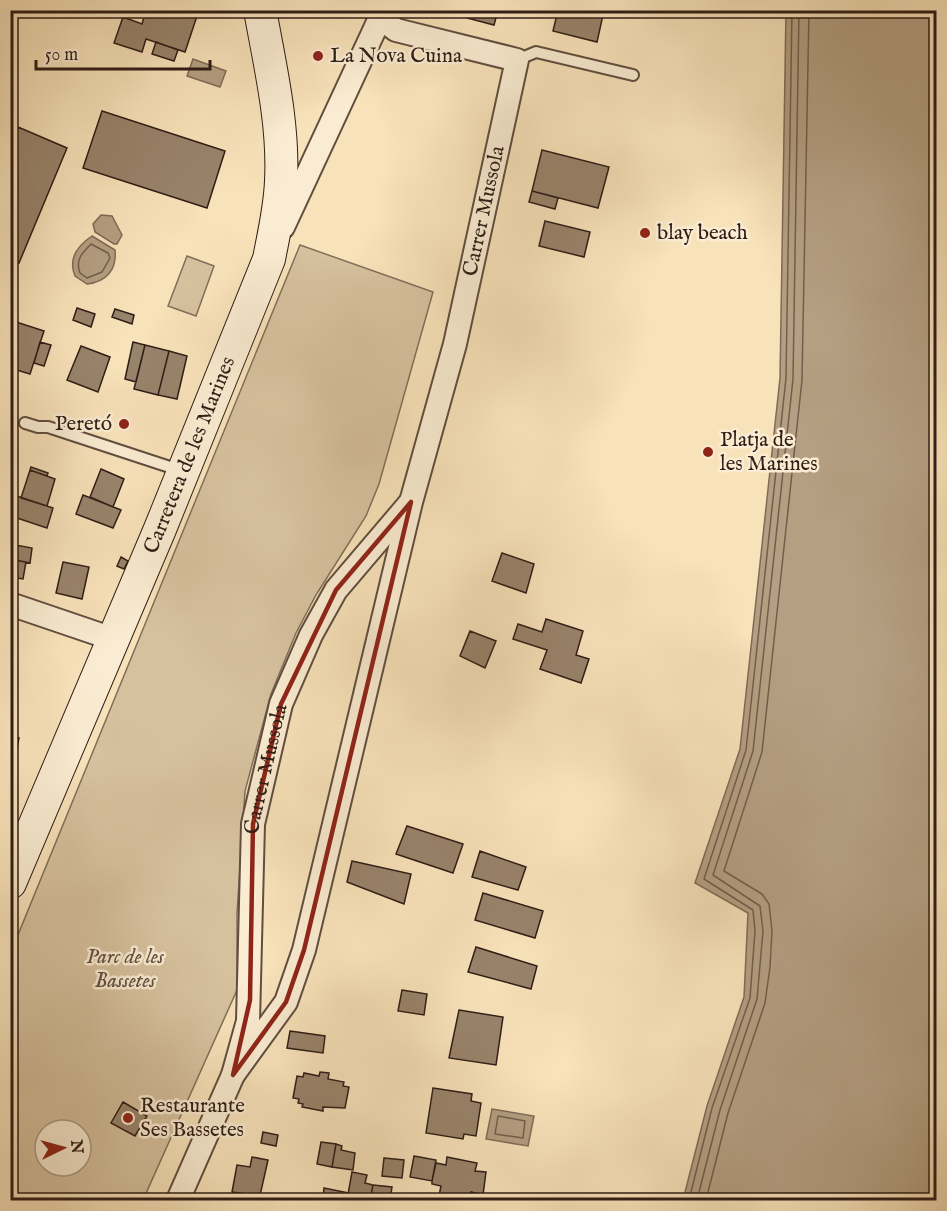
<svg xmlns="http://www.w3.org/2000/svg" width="947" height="1211" font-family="'IM FELL English',serif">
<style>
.green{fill:#d6c19e;stroke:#826f5a;stroke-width:1.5;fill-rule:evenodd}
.water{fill:#b49f82;stroke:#7f6b57;stroke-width:1.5}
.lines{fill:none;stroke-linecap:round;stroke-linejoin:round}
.shore{stroke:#725e4c;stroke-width:1.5}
.building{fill:#98836b;stroke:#2f1d16;stroke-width:1.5}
.service-casing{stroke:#614e3f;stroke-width:14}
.minor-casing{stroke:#614e3f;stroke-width:26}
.secondary-casing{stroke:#2f1d16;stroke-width:34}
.service{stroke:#faecd2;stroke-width:10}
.minor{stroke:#faecd2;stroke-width:22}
.secondary{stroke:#faecd2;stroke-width:32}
.marked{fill:none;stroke:#8f2418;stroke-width:4.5;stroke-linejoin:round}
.poi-dot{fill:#8f2418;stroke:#faecd2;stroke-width:2}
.labels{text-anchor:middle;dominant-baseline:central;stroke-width:5;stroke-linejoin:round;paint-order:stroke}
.poi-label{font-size:21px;fill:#2f1d16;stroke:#faecd2;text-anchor:start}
.street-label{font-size:21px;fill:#2f1d16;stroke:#faecd2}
.park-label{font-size:21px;font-style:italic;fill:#614e3f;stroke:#faecd2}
</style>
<rect width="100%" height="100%" fill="#f8e2ba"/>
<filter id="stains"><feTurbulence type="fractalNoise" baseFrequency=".00333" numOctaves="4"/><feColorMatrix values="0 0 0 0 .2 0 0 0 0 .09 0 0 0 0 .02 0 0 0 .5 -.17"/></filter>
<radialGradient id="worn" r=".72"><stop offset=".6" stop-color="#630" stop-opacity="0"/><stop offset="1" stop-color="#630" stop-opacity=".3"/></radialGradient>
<!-- green -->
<path class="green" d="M300,245L433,292L379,484L366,516L316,595L296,633L271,694L245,791L237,913V990L143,1200H11V952ZM45,1130H81V1166H45Z
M187,256L214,266L196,316L168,306Z"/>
<!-- water -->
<path class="water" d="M786,11H936V1200H683L707,1106L744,997L748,913L695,883L740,749L780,378Z
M193,59L226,71L220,87L187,76Z
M101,215L112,216L122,235L117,244H114L95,232L93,224Z
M92,236L115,250C117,270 106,282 87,284L75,276C68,259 77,246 92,236Z
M492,1109L534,1116L528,1146L486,1139Z"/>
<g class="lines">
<!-- shore -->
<path class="shore" d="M91,244L108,253L110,258L102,272L87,278L80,273C75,260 82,253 91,244Z
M498,1116L525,1121L523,1138L495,1134Z
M689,1200L712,1108L750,998L755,931L753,910L704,879L746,750L786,378L792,10
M697,1200L720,1110L757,999L763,931L760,906L713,875L753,751L793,379L799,10
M706,1200L728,1113L765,1003L770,967L772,931L769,904L762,894L724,871L762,752L802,380L809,10"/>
</g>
<!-- building -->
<path class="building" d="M146,10H199L185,52L146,39L142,52L114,43L123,17L142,24Z
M469,10H498L494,25L467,18Z
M558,10H587L603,15L597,42L553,31Z
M156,42L178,50L174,61L152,54Z
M102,111L225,151L207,208L83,168Z
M18,127L67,148L19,263L10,260V145Z
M542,150L609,167L598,208L532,191Z
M532,191L558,198L555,209L529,202Z
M545,221L590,232L584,257L539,246Z
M77,308L95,314L91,327L73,320Z
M115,309L134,315L132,324L112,317Z
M10,320L44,331L30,374L10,368Z
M40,342L51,345L44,366L34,363Z
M133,342L145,345L136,382L125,379Z
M145,345L169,351L158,395L134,389Z
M81,346L110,357L98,392L67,380Z
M169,351L187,356L177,399L158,395Z
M31,467L48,473L47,476L30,470Z
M101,469L124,479L113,507L90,497Z
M30,470L55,479L47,506L21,498Z
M83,495L121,510L113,528L76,514Z
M17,496L53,508L47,528L11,516Z
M10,544L32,548L30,563L10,559Z
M502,553L534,564L526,593L492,581Z
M121,557L128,561L124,569L117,566Z
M10,559L26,562L23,579L10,577Z
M63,562L89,567L82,599L56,593Z
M546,619L583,631L576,655L589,659L581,683L540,669L547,650L513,639L518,624L542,632Z
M470,631L496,641L485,668L460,656Z
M10,737L19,738L11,780H10Z
M407,826L463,844L453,873L396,854Z
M480,851L526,867L518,890L472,877Z
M352,861L411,874L404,904L347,882Z
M483,893L543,911L535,938L475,920Z
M476,947L537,966L531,989L468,972Z
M402,990L427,994L424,1015L398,1011Z
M459,1010L503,1017L496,1065L449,1058Z
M290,1031L325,1036L323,1053L287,1048Z
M320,1072L329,1073L328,1079L344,1082L343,1086L349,1087L345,1108L323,1107V1111L302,1107L303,1104L298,1103L299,1099L293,1098L297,1076L303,1077L304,1073L319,1076Z
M433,1088L472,1094L471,1101L481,1103L476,1136L464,1134L463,1139L426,1133Z
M123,1102L147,1116L135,1136L111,1123Z
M263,1132L278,1135L276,1146L261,1143Z
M321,1142L336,1144L332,1167L317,1164Z
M336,1144L342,1146L341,1150L355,1153L353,1170L332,1167Z
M414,1156L436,1160L432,1181L410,1177Z
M252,1157L268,1160L259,1200H245V1194L232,1192L237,1165L250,1167Z
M447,1157L477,1163L475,1171L486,1172L483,1195L471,1192L469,1200H443V1196H439L441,1186L432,1184V1181L436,1163L446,1165Z
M384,1158L404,1160L402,1178L382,1176Z
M352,1172L367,1175L365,1183L373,1185L370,1200H347Z
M373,1185L392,1187L390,1200H370Z
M324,1188L349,1193L347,1200H312V1197L323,1199Z"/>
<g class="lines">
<!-- service casing -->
<g class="service-casing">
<path id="service" d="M517,60L536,52L633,75
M25,423L38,427H48L182,471"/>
</g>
<!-- minor casing -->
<g class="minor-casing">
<g id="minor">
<path d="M283,227L380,18L375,10"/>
<path d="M10,604L113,639"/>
<path id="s1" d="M233,1075L286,1002L304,950L411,502L455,344L517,60L396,30L380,18"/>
<path id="s2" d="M178,1200L233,1075L248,1021L253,824L281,704L311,635L336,590L410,503"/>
</g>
</g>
<!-- secondary casing -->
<g class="secondary-casing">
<g id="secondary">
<path id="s3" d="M10,883L160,529L269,259C274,233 280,208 281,181C284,124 270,66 260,10"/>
</g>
</g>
<!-- service -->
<use href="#service" class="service"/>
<!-- minor -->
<use href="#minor" class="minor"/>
<!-- secondary -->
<use href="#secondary" class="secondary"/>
</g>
<!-- marked area -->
<path class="marked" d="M411,502L304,950L286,1002L233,1075L250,1000L253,824L281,704L336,590Z"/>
<!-- markers -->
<g class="poi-dot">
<circle cx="318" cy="56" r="6"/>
<circle cx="645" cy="233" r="6"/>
<circle cx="124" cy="424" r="6"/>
<circle cx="708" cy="452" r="6"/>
<circle cx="128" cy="1118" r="6"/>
</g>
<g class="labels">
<!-- poi labels -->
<g class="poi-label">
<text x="330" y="56">La Nova Cuina</text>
<text x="657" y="233">blay beach</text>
<text x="112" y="424" text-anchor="end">Peretó</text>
<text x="720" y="440">Platja de<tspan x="720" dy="24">les Marines</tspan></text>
<text x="140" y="1106">Restaurante<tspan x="140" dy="24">Ses Bassetes</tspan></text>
</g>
<!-- street labels -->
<g class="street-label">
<text stroke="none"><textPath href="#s1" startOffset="906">Carrer Mussola</textPath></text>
<text stroke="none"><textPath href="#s3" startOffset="464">Carretera de les Marines</textPath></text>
<text stroke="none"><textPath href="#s2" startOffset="446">Carrer Mussola</textPath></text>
</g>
<!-- park labels -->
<g class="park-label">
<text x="125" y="957">Parc de les<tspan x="125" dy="24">Bassetes</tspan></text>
</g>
</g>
<!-- margin -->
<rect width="947" height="1211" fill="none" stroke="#f8e2ba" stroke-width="36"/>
<rect x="12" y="12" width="923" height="1187" fill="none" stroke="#2f1d16" stroke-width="3"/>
<rect x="18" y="18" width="911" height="1175" fill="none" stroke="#2f1d16" stroke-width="1.5"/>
<!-- north arrow -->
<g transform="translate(63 1148) rotate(85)"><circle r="28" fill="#faecd2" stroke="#a99987" stroke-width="1.5"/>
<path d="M0-4.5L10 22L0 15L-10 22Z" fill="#8f2418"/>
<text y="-9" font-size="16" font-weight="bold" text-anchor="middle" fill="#2f1d16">N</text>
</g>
<!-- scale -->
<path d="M36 60v9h174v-9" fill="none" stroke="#2f1d16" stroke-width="3"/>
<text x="45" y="60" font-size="18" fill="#2f1d16" stroke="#faecd2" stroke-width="4.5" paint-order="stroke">50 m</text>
<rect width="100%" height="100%" filter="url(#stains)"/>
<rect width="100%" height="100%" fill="url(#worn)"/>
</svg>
